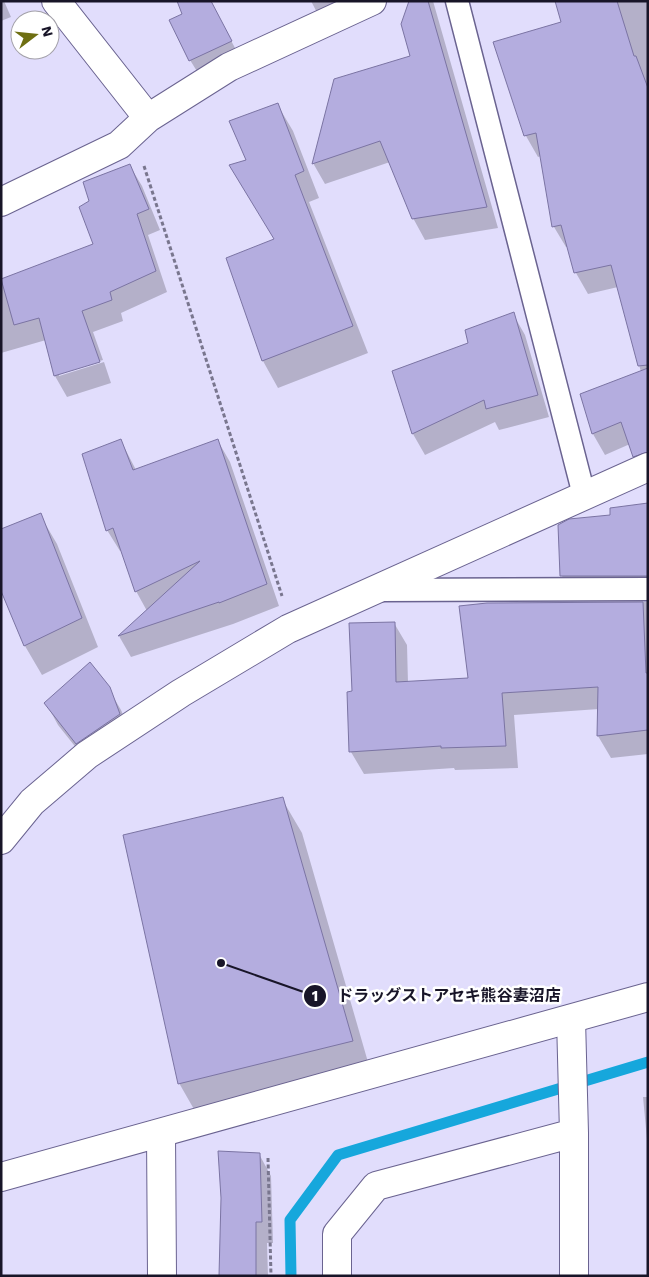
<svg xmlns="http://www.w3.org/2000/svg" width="649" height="1277" font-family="'Work Sans','Noto Sans JP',sans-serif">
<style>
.shadow{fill:#0003}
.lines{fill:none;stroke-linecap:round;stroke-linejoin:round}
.stream{stroke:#16a7dc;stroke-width:11}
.building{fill:#b4addf;stroke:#7b74a3}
.lane-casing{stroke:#6a6390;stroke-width:25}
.street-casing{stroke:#6a6390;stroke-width:30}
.secondary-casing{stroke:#6a6390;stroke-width:30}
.path{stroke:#79768e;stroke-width:3;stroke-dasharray:4 2.5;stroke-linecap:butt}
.lane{stroke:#fff;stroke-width:22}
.street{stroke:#fff;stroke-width:28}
.secondary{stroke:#fff;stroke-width:28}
.leader{fill:none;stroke:#181528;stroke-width:2}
.callout-dot{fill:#181528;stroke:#fff;stroke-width:2}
.mark-label{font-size:15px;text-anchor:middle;font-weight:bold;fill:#fff}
.callout-label{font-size:16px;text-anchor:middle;font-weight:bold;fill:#181528;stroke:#fff;stroke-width:5;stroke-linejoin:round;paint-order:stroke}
</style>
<rect width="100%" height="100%" fill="#e1ddfc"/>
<!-- shadow -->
<path class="shadow" d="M1,1H4L11,17L1,21Z
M210,1L243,63L203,81L190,60Z
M311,1H386L324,26Z
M410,1H433L498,228L425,240L413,218L390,162L325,184L313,163L412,57Z
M557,1H648V463L642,465L630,444L605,455L593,434L581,395L641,372L618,287L588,294L576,273L569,247H566L554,227L541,156L538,157L526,136L495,43L562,23Z
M277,104L293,131L319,198L309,202L368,353L278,388L263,361L227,259L275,240L248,161Z
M130,166L142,186L160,230L148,235L167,292L121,313L123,321L93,332L103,360L59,373V376L104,362L111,383L67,397L55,376L46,340L1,353V280L95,245L91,202Z
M513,314L525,335L549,417L499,430L495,422L425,455L413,434L393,371L470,343Z
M121,441L136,470L218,441L230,462L279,606L233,624L131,657L119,636L147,611L136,591L122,550L120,551L107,530Z
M648,505V598H574L562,576L611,516Z
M40,515L57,544L98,647L42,675L25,646L1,587Z
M648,602V754L611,758L598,736L599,709L514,715L518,768L455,770L454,768L364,774L351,752L348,693L353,692L394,623L407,645L408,683L469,679L487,604Z
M108,688L121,710L132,736L89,764L58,725L46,703Z
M282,799L302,833L372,1076L199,1118L179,1083Z
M643,1097H648V1150Z
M259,1154L271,1176L273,1243H267L268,1276H220Z"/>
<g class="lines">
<!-- stream -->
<path class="stream" d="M291,1276L290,1220L338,1155L648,1062"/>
</g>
<!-- building -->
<path class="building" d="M177,1H211L232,41L189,61L169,20L182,14Z
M409,1H428L487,207L412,219L380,141L312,164L334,79L410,56L401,24Z
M555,1H617L634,56H636L648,88V365L638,366L611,265L574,273L561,225L552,227L536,133L524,136L493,42L561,22Z
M278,103L304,171L295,175L353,326L262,361L226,258L274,239L229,165L246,160L229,121Z
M130,164L149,209L137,214L156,271L110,292L112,300L82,311L100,362L54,376L39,318L14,325L1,279L93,244L79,207L89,201L83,182Z
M514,312L538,395L486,409L484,400L412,434L392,371L468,343L465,330Z
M648,368V452L633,457L621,422L592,434L580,394Z
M121,439L133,470L218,439L267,584L219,603V602L118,636L200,561L135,592L113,528L106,531L82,454Z
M648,503V576H560L558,525L569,519L610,515V508Z
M41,513L82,618L24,646L1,591V529Z
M643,602L646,673H648V730L597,736L598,687L502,693L506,746L441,748V746L349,752L347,692L352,691L349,623L395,622L396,682L468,678L459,606L487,603Z
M90,662L110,687L120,714L76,744L44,703Z
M283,797L353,1041L178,1084L123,835Z
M218,1151L260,1153L262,1222H256V1276H219L221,1198Z"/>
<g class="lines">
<!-- lane casing -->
<g class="lane-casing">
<path id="lane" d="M457,1L584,495
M379,590L648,589"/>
</g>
<!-- street casing -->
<g class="street-casing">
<path id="street" d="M56,1L148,118
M1,202L119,145L148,118L229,67L372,1
M1,840L32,802L87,755L181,693L288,629L648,467
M571,1019L574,1133V1276
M161,1134L162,1276
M337,1276V1234L376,1186L574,1133"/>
</g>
<!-- secondary casing -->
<g class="secondary-casing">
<path id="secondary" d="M1,1177L648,997"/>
</g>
<!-- path -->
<path class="path" d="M144,166L282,596
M268,1158L271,1276"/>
<!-- lane -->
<use href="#lane" class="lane"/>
<!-- street -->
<use href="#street" class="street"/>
<!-- secondary -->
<use href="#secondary" class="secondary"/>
</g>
<!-- callouts -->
<path class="leader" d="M221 963L315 996"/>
<g class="callout-dot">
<circle cx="221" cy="963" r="5"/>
<circle cx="315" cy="996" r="12"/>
</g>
<g class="mark-label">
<text x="315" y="1001">1</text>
</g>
<g class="callout-label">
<text x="449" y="1001">ドラッグストアセキ熊谷妻沼店</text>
</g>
<!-- border -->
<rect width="649" height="1277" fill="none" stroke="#181528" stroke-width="5"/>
<!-- north arrow -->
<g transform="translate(35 35) rotate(74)"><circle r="24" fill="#ffffff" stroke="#a3a1a9"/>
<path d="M0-4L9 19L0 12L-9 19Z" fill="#6e6f12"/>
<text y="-8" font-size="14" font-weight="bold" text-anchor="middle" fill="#181528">N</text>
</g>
</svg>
